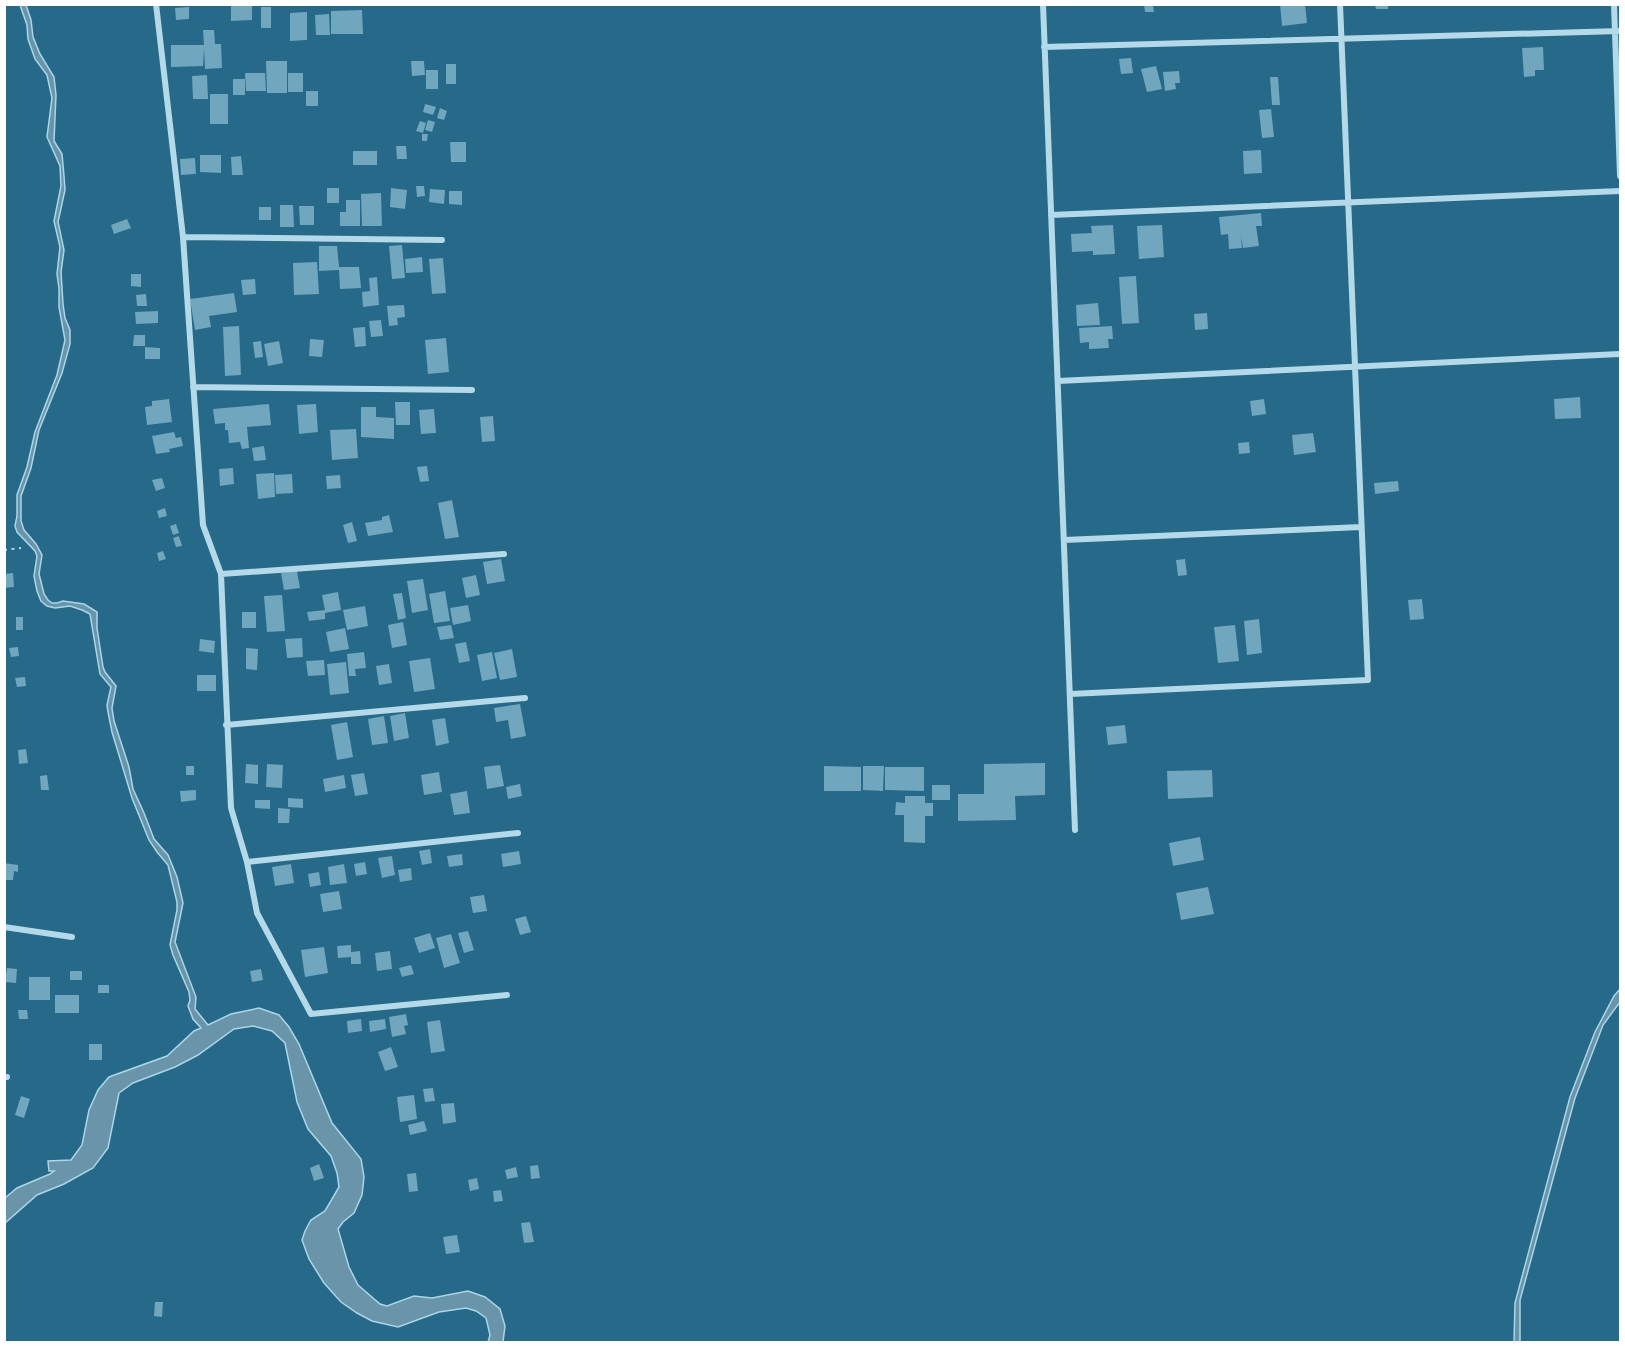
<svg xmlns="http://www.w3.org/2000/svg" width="1625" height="1347" font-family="Poppins,sans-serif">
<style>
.water{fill:#6a94a9;stroke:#a9d6e9;stroke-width:1.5}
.building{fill:#70a6be}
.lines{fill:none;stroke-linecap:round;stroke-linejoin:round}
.path{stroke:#b4d9e9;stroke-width:2;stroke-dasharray:3 4.5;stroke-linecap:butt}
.minor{stroke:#b4d9e9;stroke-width:6}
</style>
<rect width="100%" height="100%" fill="#276989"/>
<!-- water -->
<path class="water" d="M26,5L31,20L33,37L40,54L54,77L56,95L54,141L62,154L64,176L65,190L58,222L64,250L61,272L63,304L65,318L70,330V344L62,373L39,430L31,468L21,496V521L24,530L36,544L42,555L39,574L44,594L48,600L52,603H57L63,601L84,604L97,612V628L103,667L105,672L116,686L112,708L114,721L129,767L133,789L144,813L154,839L168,855L177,877L183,903L175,942L196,997L195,1009L208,1025L231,1014L259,1008L279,1015L289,1027L299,1044L332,1123L361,1159L364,1177L362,1195L354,1213L343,1222L338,1229L349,1267L358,1285L380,1304L387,1306L414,1296L432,1298L468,1291L485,1297L500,1309L505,1326L503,1342H488L490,1335L486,1318L476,1311L466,1308L439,1312L398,1327L372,1321L357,1313L341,1302L324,1283L309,1259L302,1240L305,1231L311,1220L325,1211L339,1187L337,1173L331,1156L308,1129L297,1102L285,1043L272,1031L253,1026L234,1029L198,1055L175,1067L133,1083L119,1093L108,1148L93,1168L64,1184L37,1195L5,1223V1198L17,1188L50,1174L54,1171H49L48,1161L71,1160L82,1145L89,1110L98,1090L109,1077L167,1056L194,1031L201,1028L193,1019L188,1006L190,1000L189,992L173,955L170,945L177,910V902L168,865L157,852L149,840L132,798L112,732L108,712L107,705L111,687L100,674L90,614L82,610L70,606L55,608L47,606L41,601L37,591L34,576L37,556L35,551L17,532L15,526L17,516V495L27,467L35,432L57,375L65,340L59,307V288L57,274L60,247L54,221L61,186L60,166L47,137L52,98L47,75L35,59L28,39L27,25L20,5Z
M1620,989V1002L1603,1025L1575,1098L1520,1300V1342H1514L1515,1303L1570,1097L1595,1032L1614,996Z"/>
<!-- building -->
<path class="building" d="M1144,4H1153L1154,12H1145Z
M1280,4H1305L1307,23L1282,26Z
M231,5H252V20L231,21Z
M1375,5H1388V9H1376Z
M189,7V19L176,20L175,8Z
M261,7H271V28H261Z
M362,10L363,34H331V11Z
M307,12V40L290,41V13Z
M329,14L330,35H316L315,15Z
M203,30H214L215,44H221L222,68L205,69L204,49L203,66L171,67V45H204Z
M1543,47L1544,70H1535V76L1524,77L1522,48Z
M1131,58L1133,73L1121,74L1119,59Z
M266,61H287V93H267Z
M411,61H424L425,75L412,76Z
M446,64H456V84H446Z
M1156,66L1162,89L1147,92L1141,69Z
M426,70H438V89H426Z
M1179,71L1180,83H1175L1176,89L1165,91L1163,72Z
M245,73H265L266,91H246Z
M288,73H303V92H288Z
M207,75L208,99H193L192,76Z
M1270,77H1278L1280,105H1272Z
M233,79H245V95H233Z
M306,91H318V106H306Z
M210,94H228V124H210Z
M425,104L436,107L433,115L423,112Z
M440,108L447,111L444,120L437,118Z
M1271,109L1274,137L1262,138L1259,110Z
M428,120L435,122L432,132L425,130Z
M420,121L426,123L423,133L416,131Z
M422,134H428L427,141H422Z
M450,142H466V162H451Z
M396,146H406L407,159H397Z
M1261,150L1262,173L1244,174L1243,151Z
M353,151H377V165H353Z
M200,155H221V173L200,172Z
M241,156L243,175H232L231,157Z
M195,158L196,174L181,175L180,159Z
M416,186H424L425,196L417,197Z
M327,188H339V203H327Z
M391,188L407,190L405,209L390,207Z
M430,189L445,190L444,204L429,202Z
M449,191H462V205L449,204Z
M381,193L382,226H362L361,194Z
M346,200H360V226H340V212H346Z
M280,205H293L294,227H280Z
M299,206H314V225H300Z
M259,207H271V220H259Z
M1261,213L1262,226H1256L1259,246L1243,248L1241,236L1242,248L1229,249L1228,234L1221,235L1219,217Z
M127,219L131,228L114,234L111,225Z
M1113,225L1115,254L1093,255V251L1072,252L1071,234L1092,233L1091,226Z
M1162,225L1164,257L1139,259L1137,226Z
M402,245L405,278L392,279L389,246Z
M319,246H337L339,267H359L361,288L340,289L339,270L319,271Z
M422,257L423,272L406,273L405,259Z
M443,258L446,293L432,294L429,259Z
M317,262L319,294L294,295L293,263Z
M131,274H141V287L131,286Z
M1136,276L1139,323L1122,324L1119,277Z
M377,277L379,305L363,307L362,292L370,291L369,278Z
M255,279L256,294L243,295L241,280Z
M234,293L237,312L209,316L211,327L195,330L190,299Z
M146,294L147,306H137L136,295Z
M1098,303L1100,325L1077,326L1076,305Z
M404,305L405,317L397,318L398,325L389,326L387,306Z
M158,311V323L136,324L135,312Z
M1207,313L1208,329L1195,330L1194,314Z
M381,320L383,336L371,337L369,321Z
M239,326L241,375L225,376L223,327Z
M1112,326L1113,339H1108L1109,348L1089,349V342L1080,343L1079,328Z
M365,327L366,346L355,347L353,328Z
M134,335H145V346H133Z
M446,338L449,372L428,374L425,340Z
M310,339L324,340L322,357L309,356Z
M261,341L263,357L255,358L253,342Z
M279,341L283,363L268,366L264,344Z
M145,347L160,348V359H145Z
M1580,397L1581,418L1555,419L1554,399Z
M169,399L172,422L147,425L145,407L152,406V401Z
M1264,399L1266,414L1252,416L1250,401Z
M395,402H410V425H396Z
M269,404L271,425L247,427L249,448L242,449L240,442L229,443L228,430H225V423L215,424L213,409Z
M316,404L318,432L299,434L297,405Z
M361,407H376V417L394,418V439L361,437Z
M434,409L436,433L421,434L419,410Z
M493,416L495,441L482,442L480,417Z
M356,429L358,458L332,460L330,430Z
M174,432L176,438L181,437L183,446L169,449L170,452L156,454L152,436Z
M1313,433L1316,452L1294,455L1292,435Z
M1249,442L1250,453L1239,454L1238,443Z
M264,446L266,460L254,461L252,448Z
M427,466L429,481L420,482L417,467Z
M233,468L234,484L220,486L219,469Z
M274,473L275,497L258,499L256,474Z
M292,474L293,493L276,494L275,475Z
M340,475L341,488L327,489L326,476Z
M162,478L165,488L156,491L152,480Z
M1398,481L1399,491L1375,494L1374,483Z
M452,500L459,537L445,539L438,503Z
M165,508L167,516L159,518L157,511Z
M389,515L393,532L368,536L365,523L382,520V517Z
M352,522L357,541L348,543L343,525Z
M176,524L179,533L173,535L170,526Z
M179,536L182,546L176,547L173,538Z
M163,551L166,559L159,561L157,553Z
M501,559L505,581L487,584L483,562Z
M1185,559L1187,575L1178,576L1176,560Z
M297,571L300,588L284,590L281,573Z
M13,573L14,587L4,588V574Z
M476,575L480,595L466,598L462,578Z
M423,579L428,610L412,613L407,581Z
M445,591L450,621L434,623L429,594Z
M338,592L341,610L325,613V619L309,621L307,612L325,610L322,595Z
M402,593L406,618L398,620L393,594Z
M282,595L285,631L267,632L264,596Z
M1422,599L1424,619L1410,620L1408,600Z
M468,605L471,621L453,625L450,608Z
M365,606L368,626L347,630L343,610Z
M242,612H256V628H242Z
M16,617H23V630H16Z
M1259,619L1262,653L1247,655L1244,621Z
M403,622L407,645L392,648L388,625Z
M451,625L454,638L440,640L437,627Z
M1235,625L1239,661L1218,663L1214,627Z
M345,628L349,649L330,652L326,632Z
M302,638L303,657L287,658L285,639Z
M200,639L215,641L214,653L199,651Z
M466,642L470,661L459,663L455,644Z
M18,647L19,656L11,657L9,648Z
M246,648L258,649L257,670L246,669Z
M512,649L517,677L500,680L494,653Z
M364,652L366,668L355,669L356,676H349L347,654Z
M492,652L497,678L482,681L477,655Z
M430,658L435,689L414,692L409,661Z
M324,660L325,675L308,676L306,661Z
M346,662L349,693L330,695L327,664Z
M389,664L392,683L379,685L376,666Z
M197,675H216V691H197Z
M25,677L26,686L17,687L15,678Z
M520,704L526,736L511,739L508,720L496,722L494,708Z
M405,713L409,738L394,741L390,716Z
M384,716L388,743L372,745L368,719Z
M445,718L449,743L436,746L432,720Z
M347,722L353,757L337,760L331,725Z
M1125,725L1127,743L1108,745L1106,727Z
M26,749L28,763L19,764L18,750Z
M1045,763V795L1015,796L1016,820L958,821V794H984V764Z
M246,764L258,765V784L245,783Z
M267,764L283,765L282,788L266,787Z
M500,765L504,786L487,789L484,767Z
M186,766H194V775H186Z
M824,766L861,767V791H824Z
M863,766H884L883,791L863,790Z
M885,767H924V791L885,790Z
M1212,770L1213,797L1168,799L1167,771Z
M439,772L442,792L424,795L421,775Z
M364,773L368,794L355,796L351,775Z
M47,775L49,790H41L40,776Z
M344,775L346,788L325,792L323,779Z
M520,784L522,796L508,799L506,787Z
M932,785H950V800H932Z
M196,790V800L181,802L180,791Z
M467,791L470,813L454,815L450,794Z
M905,796H925V803H933V816H925V843L904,842V815H895L896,802L905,803Z
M288,798L303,799V808L288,807Z
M255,800H270V809L255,808Z
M278,808L290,809L289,823H278Z
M1200,837L1204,860L1173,866L1169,843Z
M430,849L432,863L422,865L419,851Z
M519,851L521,864L503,867L501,854Z
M462,854L463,865L449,867L447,856Z
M392,856L395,875L382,878L378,858Z
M365,862L367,874L356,876L354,864Z
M4,863L18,865V872L14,871L13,880H4Z
M291,864L294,883L275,886L272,867Z
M344,864L347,883L330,885L328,867Z
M411,868L412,880L400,882L398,870Z
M319,872L321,885L310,887L308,874Z
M1208,887L1214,914L1181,920L1176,893Z
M339,891L342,909L323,912L320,894Z
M484,895L487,911L473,913L470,897Z
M526,916L531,932L520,935L515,919Z
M468,931L474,950L464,953L458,933Z
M430,933L435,948L419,953L414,938Z
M451,934L460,963L444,968L436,938Z
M351,945V952L360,951L361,964H351V957L338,958L337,946Z
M324,947L328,973L305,977L301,950Z
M390,951L392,969L377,971L375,953Z
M411,965L414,974L402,977L399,968Z
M7,968L17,969L16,983L5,982Z
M261,969L263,980L252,982L250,971Z
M70,971H82V980H70Z
M29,977H50V1000H29Z
M98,985H109V993H98Z
M55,995H79V1013H55Z
M18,1010H27L28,1019H19Z
M406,1014L408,1025L404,1026L406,1034L392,1037L389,1017Z
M361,1019L362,1031L348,1033L347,1021Z
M385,1019L386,1029L370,1032L369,1021Z
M440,1020L445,1051L431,1053L427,1022Z
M89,1044H102V1060H89Z
M391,1047L398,1067L385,1071L378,1052Z
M433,1088L435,1101L425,1102L423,1089Z
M414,1095L417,1119L400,1122L397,1097Z
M21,1096L30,1099L24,1118L15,1115Z
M454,1103L456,1122L443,1124L441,1104Z
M424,1121L427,1131L410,1135L408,1125Z
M319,1164L324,1178L314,1181L310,1168Z
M538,1165L540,1178L531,1179L530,1166Z
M516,1167L518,1177L507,1179L505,1170Z
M416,1173L418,1191L409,1192L407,1174Z
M477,1178L479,1189L470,1191L468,1180Z
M501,1190L503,1201L494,1202L493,1191Z
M530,1222L534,1242L524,1243L521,1223Z
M457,1235L460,1252L446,1254L443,1237Z
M155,1302H163L162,1317L154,1316Z"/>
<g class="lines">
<!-- path -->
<path class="path" d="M4,550L21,548"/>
<!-- minor -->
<path class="minor" d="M156,4L183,237L203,525L221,574L231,808L247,862L257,913L311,1014L507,995
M1043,4L1075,830
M1614,4L1620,176
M1044,47L1620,31
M1051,215L1620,191
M183,237L442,240
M1058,381L1620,354
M193,387L472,390
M1064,540L1361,527
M221,574L504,554
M1070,694L1368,680L1340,4
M226,725L525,698
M247,862L518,833
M4,927L72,937
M4,1077H7"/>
</g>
<!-- border -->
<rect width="1625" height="1347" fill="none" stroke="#ffffff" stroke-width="12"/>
</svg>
